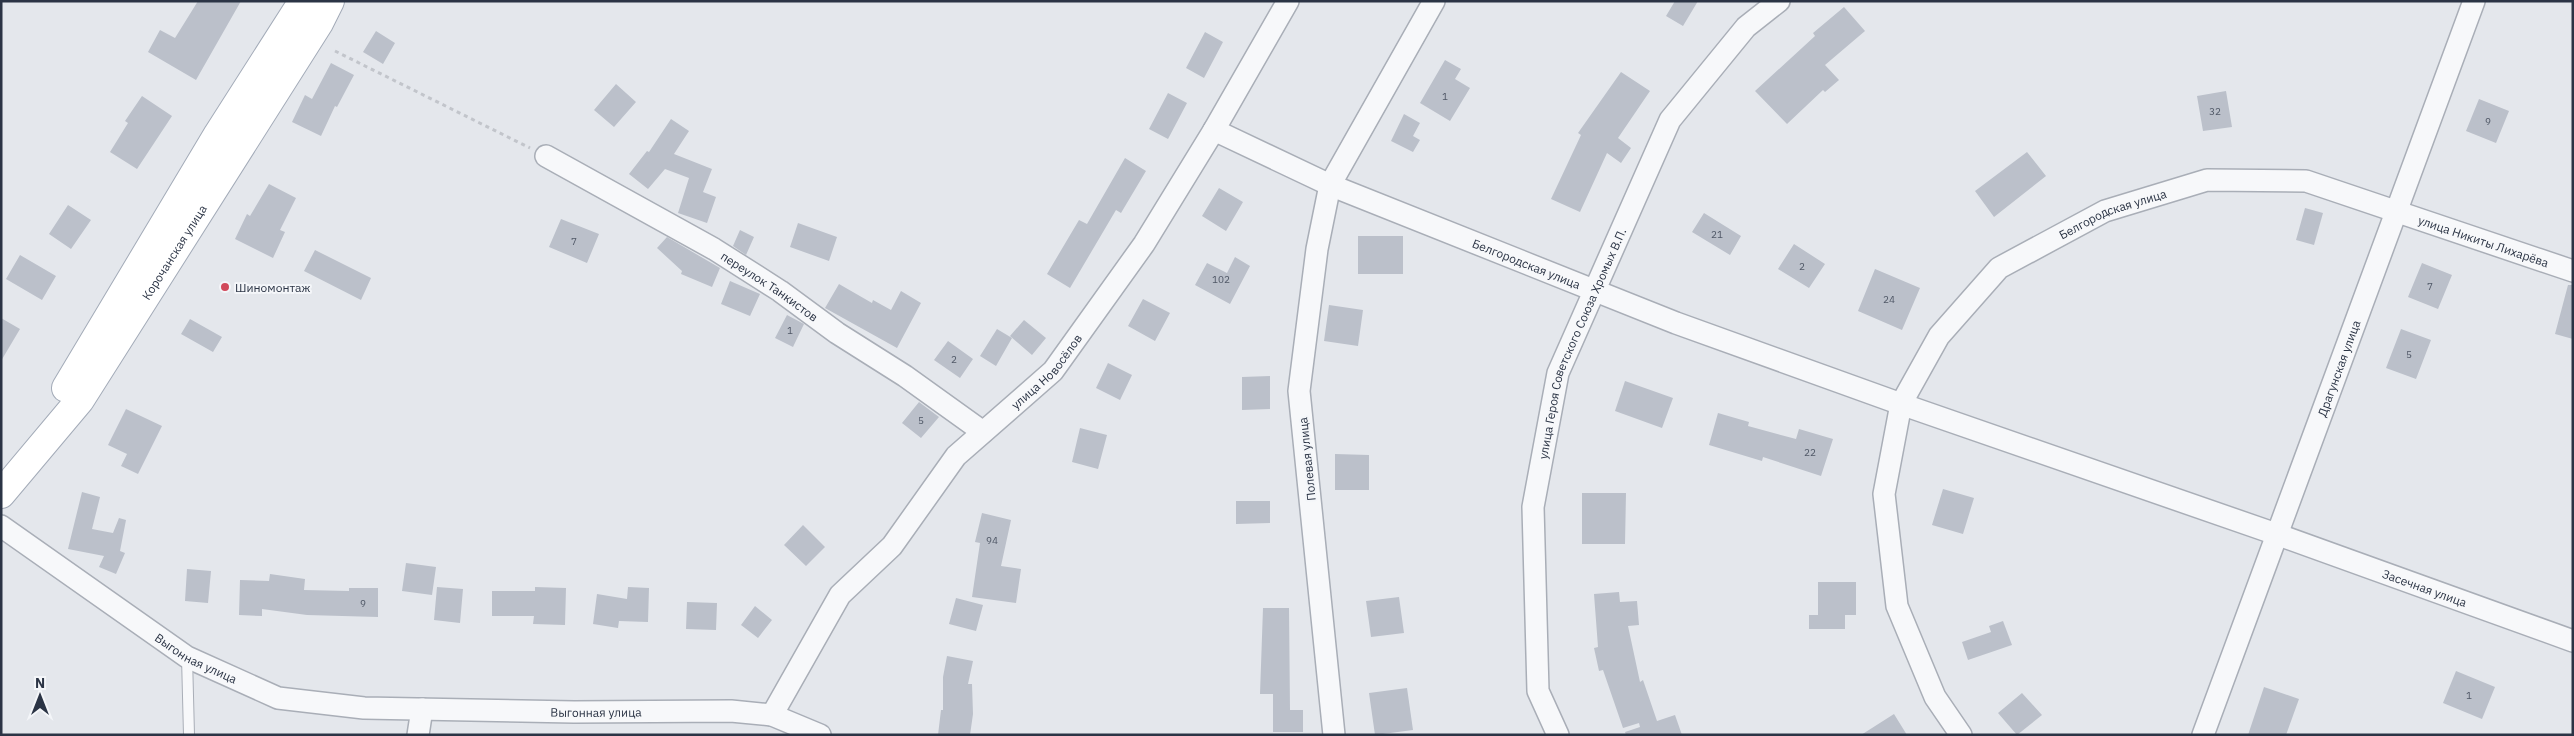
<svg xmlns="http://www.w3.org/2000/svg" width="2574" height="736" font-family="'IBM Plex Sans',sans-serif">
<style>
.building{fill:#bbc0ca}
.lines{fill:none;stroke-linecap:round;stroke-linejoin:round}
.lane-casing{stroke:#a9aeb7;stroke-width:12}
.street-casing{stroke:#a9aeb7;stroke-width:24}
.primary-casing{stroke:#a3abb8;stroke-width:30}
.path{stroke:#c2c5cb;stroke-width:3;stroke-dasharray:4 4;stroke-linecap:butt}
.lane{stroke:#f7f8fa;stroke-width:10}
.street{stroke:#f7f8fa;stroke-width:21}
.primary{stroke:#fff;stroke-width:28}
.poi-dot{fill:#d1495b;stroke:#f4f6f9;stroke-width:2}
.labels{text-anchor:middle;dominant-baseline:central;stroke-width:4;stroke-linejoin:round;paint-order:stroke}
.number-label{font-size:10px;fill:#4f5766}
.street-label{font-size:12px;fill:#2b3445;stroke:#f4f6f9}
.poi-label{font-size:12px;fill:#2b3445;stroke:#f4f6f9;text-anchor:start}
</style>
<rect width="100%" height="100%" fill="#e4e7ec"/>
<!-- building -->
<path class="building" d="M198,1H241L196,80L148,52L160,30L175,38Z
M1675,1H1698L1683,26L1666,16Z
M1844,7L1865,31L1825,65L1839,80L1825,92L1823,90L1787,124L1755,91L1815,36L1813,33Z
M376,31L395,43L383,64L363,52Z
M1205,32L1223,42L1204,78L1186,68Z
M1445,60L1461,69L1455,79L1470,88L1450,121L1420,103Z
M331,63L354,75L337,107L335,106L321,136L292,122L305,95L312,99Z
M1621,72L1650,91L1618,138L1631,148L1621,163L1607,153L1580,212L1551,199L1581,135L1578,133Z
M616,84L636,102L614,127L594,110Z
M2226,91L2232,127L2203,131L2197,96Z
M1168,93L1187,103L1168,139L1149,129Z
M142,96L172,116L137,169L110,152L128,123L125,121Z
M2479,99L2509,111L2496,143L2466,131Z
M1404,114L1420,123L1413,136L1420,140L1413,152L1391,141Z
M671,119L689,131L674,154L712,169L703,192L716,197L707,223L678,213L689,178L665,169L648,189L629,174L647,151L649,152Z
M2027,152L2046,176L1994,217L1975,191Z
M1125,158L1146,171L1121,213L1116,210L1070,288L1047,274L1079,220L1087,224Z
M269,184L296,198L280,230L285,232L273,258L235,239L247,214L250,216Z
M1219,188L1243,202L1226,231L1202,216Z
M68,205L91,220L71,249L49,234Z
M2305,208L2323,213L2314,245L2296,240Z
M1704,213L1741,236L1730,255L1692,232Z
M561,219L599,234L587,263L549,247Z
M798,223L837,237L829,261L790,247Z
M740,230L754,237L746,255L733,246Z
M1358,236H1403V274H1358Z
M667,237L720,268L712,287L681,274L682,271L657,248Z
M1794,244L1825,264L1809,288L1778,269Z
M315,250L371,278L361,300L304,271Z
M20,255L56,276L42,300L6,279Z
M1235,257L1250,266L1230,304L1195,285L1207,263L1227,273Z
M2422,263L2452,275L2438,309L2408,297Z
M1875,269L1920,288L1902,330L1858,311Z
M730,281L760,294L750,316L721,304Z
M839,284L872,303L873,300L891,310L901,291L921,303L897,348L825,308Z
M2568,285H2573V339L2555,334Z
M1143,299L1170,313L1155,341L1128,326Z
M1329,305L1363,310L1358,346L1324,341Z
M787,315L804,324L793,347L775,338Z
M1,318L20,329L1,361Z
M190,319L222,337L213,352L181,334Z
M1024,320L1046,338L1032,355L1010,336Z
M997,329L1012,338L996,366L980,356Z
M2401,329L2431,340L2416,379L2386,368Z
M948,341L973,359L960,378L934,360Z
M1108,363L1132,375L1120,400L1096,388Z
M1270,376V409L1242,410V377Z
M1625,381L1673,398L1662,428L1615,411Z
M919,402L939,417L921,438L902,423Z
M126,409L162,426L138,474L121,466L127,454L108,445Z
M1718,413L1749,422L1748,426L1796,439L1799,429L1833,439L1821,476L1763,457L1762,461L1709,445Z
M1080,428L1107,435L1098,469L1072,462Z
M1335,454L1369,455V490H1335Z
M1943,489L1974,498L1963,534L1932,525Z
M82,492L100,497L92,529L113,533L119,518L126,520L120,551L125,553L116,574L99,567L104,556L68,549Z
M1582,493H1626L1625,544H1582Z
M1236,501H1270V523L1236,524Z
M982,513L1011,520L1001,566L1021,569L1016,603L972,597L980,543L975,542Z
M803,525L825,547L806,566L784,545Z
M406,563L436,567L432,595L402,591Z
M187,569L211,571L208,603L185,601Z
M270,574L305,579L304,590L349,591V588H378V617L307,615L262,609V616L239,615L240,580L269,581Z
M1818,582H1856V615H1845V629H1809V615H1818Z
M437,587L463,589L460,623L434,620Z
M535,587L566,588L565,625L533,624L534,616H492V591H535Z
M628,587L649,588L648,622L619,621L618,628L593,624L597,594L627,599Z
M1619,592L1620,602L1637,601L1639,625L1628,626L1640,682L1643,680L1657,721L1675,715L1682,735H1626L1625,732L1640,727L1639,723L1623,728L1603,670L1599,671L1594,648L1598,647L1594,594Z
M1399,597L1404,633L1371,637L1366,601Z
M956,598L983,605L976,631L949,624Z
M687,602L717,603L716,630L686,629Z
M755,606L772,620L758,638L741,625Z
M1263,608H1289L1290,710H1303V732H1273V694H1260Z
M2003,621L2012,645L1968,660L1962,642L1991,632L1989,626Z
M947,656L973,661L968,684H972L973,714L970,735H938L941,710H943V677Z
M2456,671L2495,687L2482,719L2443,703Z
M2264,687L2299,699L2286,735H2248Z
M1407,688L1413,730L1375,735L1369,693Z
M2022,693L2042,715L2017,735L1998,713Z
M1894,714L1907,735H1861Z"/>
<g class="lines">
<!-- lane casing -->
<g class="lane-casing">
<path id="lane" d="M187,657L189,735"/>
</g>
<!-- street casing -->
<g class="street-casing">
<g id="street">
<path id="s1" d="M1214,130L1330,185L1676,323L1901,404L2276,534L2573,641"/>
<path id="s2" d="M546,156L714,249L780,291L837,333L905,376L983,432"/>
<path id="s3" d="M1,526L187,657L278,698L364,708L574,712L731,711L772,715L820,735"/>
<path id="s4" d="M772,715L840,595L892,546L956,456L1053,371L1144,244L1214,130L1288,1"/>
<path d="M418,735L422,709"/>
<path d="M1334,735L1299,391L1317,249L1330,185L1434,1"/>
<path id="s5" d="M1558,735L1538,691L1533,507L1558,373L1670,120L1746,27L1779,1"/>
<path id="s6" d="M1961,735L1935,697L1897,606L1884,494L1901,404L1939,336L1999,268L2105,211L2207,180L2306,181L2573,271"/>
<path id="s7" d="M2203,735L2474,1"/>
</g>
</g>
<!-- primary casing -->
<g class="primary-casing">
<g id="primary">
<path d="M66,388L218,134L303,1"/>
<path id="s8" d="M1,494L80,400L319,23L330,1"/>
</g>
</g>
<!-- path -->
<path class="path" d="M335,51L530,148"/>
<!-- lane -->
<use href="#lane" class="lane"/>
<!-- street -->
<use href="#street" class="street"/>
<!-- primary -->
<use href="#primary" class="primary"/>
</g>
<!-- markers -->
<circle class="poi-dot" cx="225" cy="287" r="5"/>
<g class="labels">
<!-- number labels -->
<g class="number-label">
<text x="1445" y="96">1</text>
<text x="2215" y="111">32</text>
<text x="2488" y="121">9</text>
<text x="1717" y="234">21</text>
<text x="574" y="241">7</text>
<text x="1802" y="266">2</text>
<text x="1221" y="279">102</text>
<text x="2430" y="286">7</text>
<text x="1889" y="299">24</text>
<text x="790" y="330">1</text>
<text x="2409" y="354">5</text>
<text x="954" y="359">2</text>
<text x="921" y="420">5</text>
<text x="1810" y="452">22</text>
<text x="992" y="540">94</text>
<text x="363" y="603">9</text>
<text x="2469" y="695">1</text>
</g>
<!-- street labels -->
<g class="street-label">
<text stroke="none"><textPath href="#s6" startOffset="644">Белгородская улица</textPath></text>
<text stroke="none"><textPath href="#s6" startOffset="1031">улица Никиты Лихарёва</textPath></text>
<text stroke="none"><textPath href="#s8" startOffset="298">Корочанская улица</textPath></text>
<text stroke="none"><textPath href="#s1" startOffset="340">Белгородская улица</textPath></text>
<text stroke="none"><textPath href="#s2" startOffset="259">переулок Танкистов</textPath></text>
<text stroke="none"><textPath href="#s5" startOffset="404">улица Героя Советского Союза Хромых В.П.</textPath></text>
<text stroke="none"><textPath href="#s7" startOffset="391">Драгунская улица</textPath></text>
<text stroke="none"><textPath href="#s4" startOffset="444">улица Новосёлов</textPath></text>
<text transform="translate(1307 459) rotate(-96)">Полевая улица</text>
<text stroke="none"><textPath href="#s1" startOffset="1295">Засечная улица</textPath></text>
<text stroke="none"><textPath href="#s3" startOffset="236">Выгонная улица</textPath></text>
<text stroke="none"><textPath href="#s3" startOffset="646">Выгонная улица</textPath></text>
</g>
<!-- poi labels -->
<g class="poi-label">
<text x="235" y="287">Шиномонтаж</text>
</g>
</g>
<!-- border -->
<rect width="2574" height="736" fill="none" stroke="#2b3445" stroke-width="5"/>
<!-- north arrow -->
<g transform="translate(40 696)" stroke="#f4f6f9" stroke-width="4" paint-order="stroke">
<path d="M0-4L9 19L0 12L-9 19Z" fill="#2b3445"/>
<text y="-8" font-size="14" font-weight="bold" text-anchor="middle" fill="#2b3445">N</text>
</g>
</svg>
